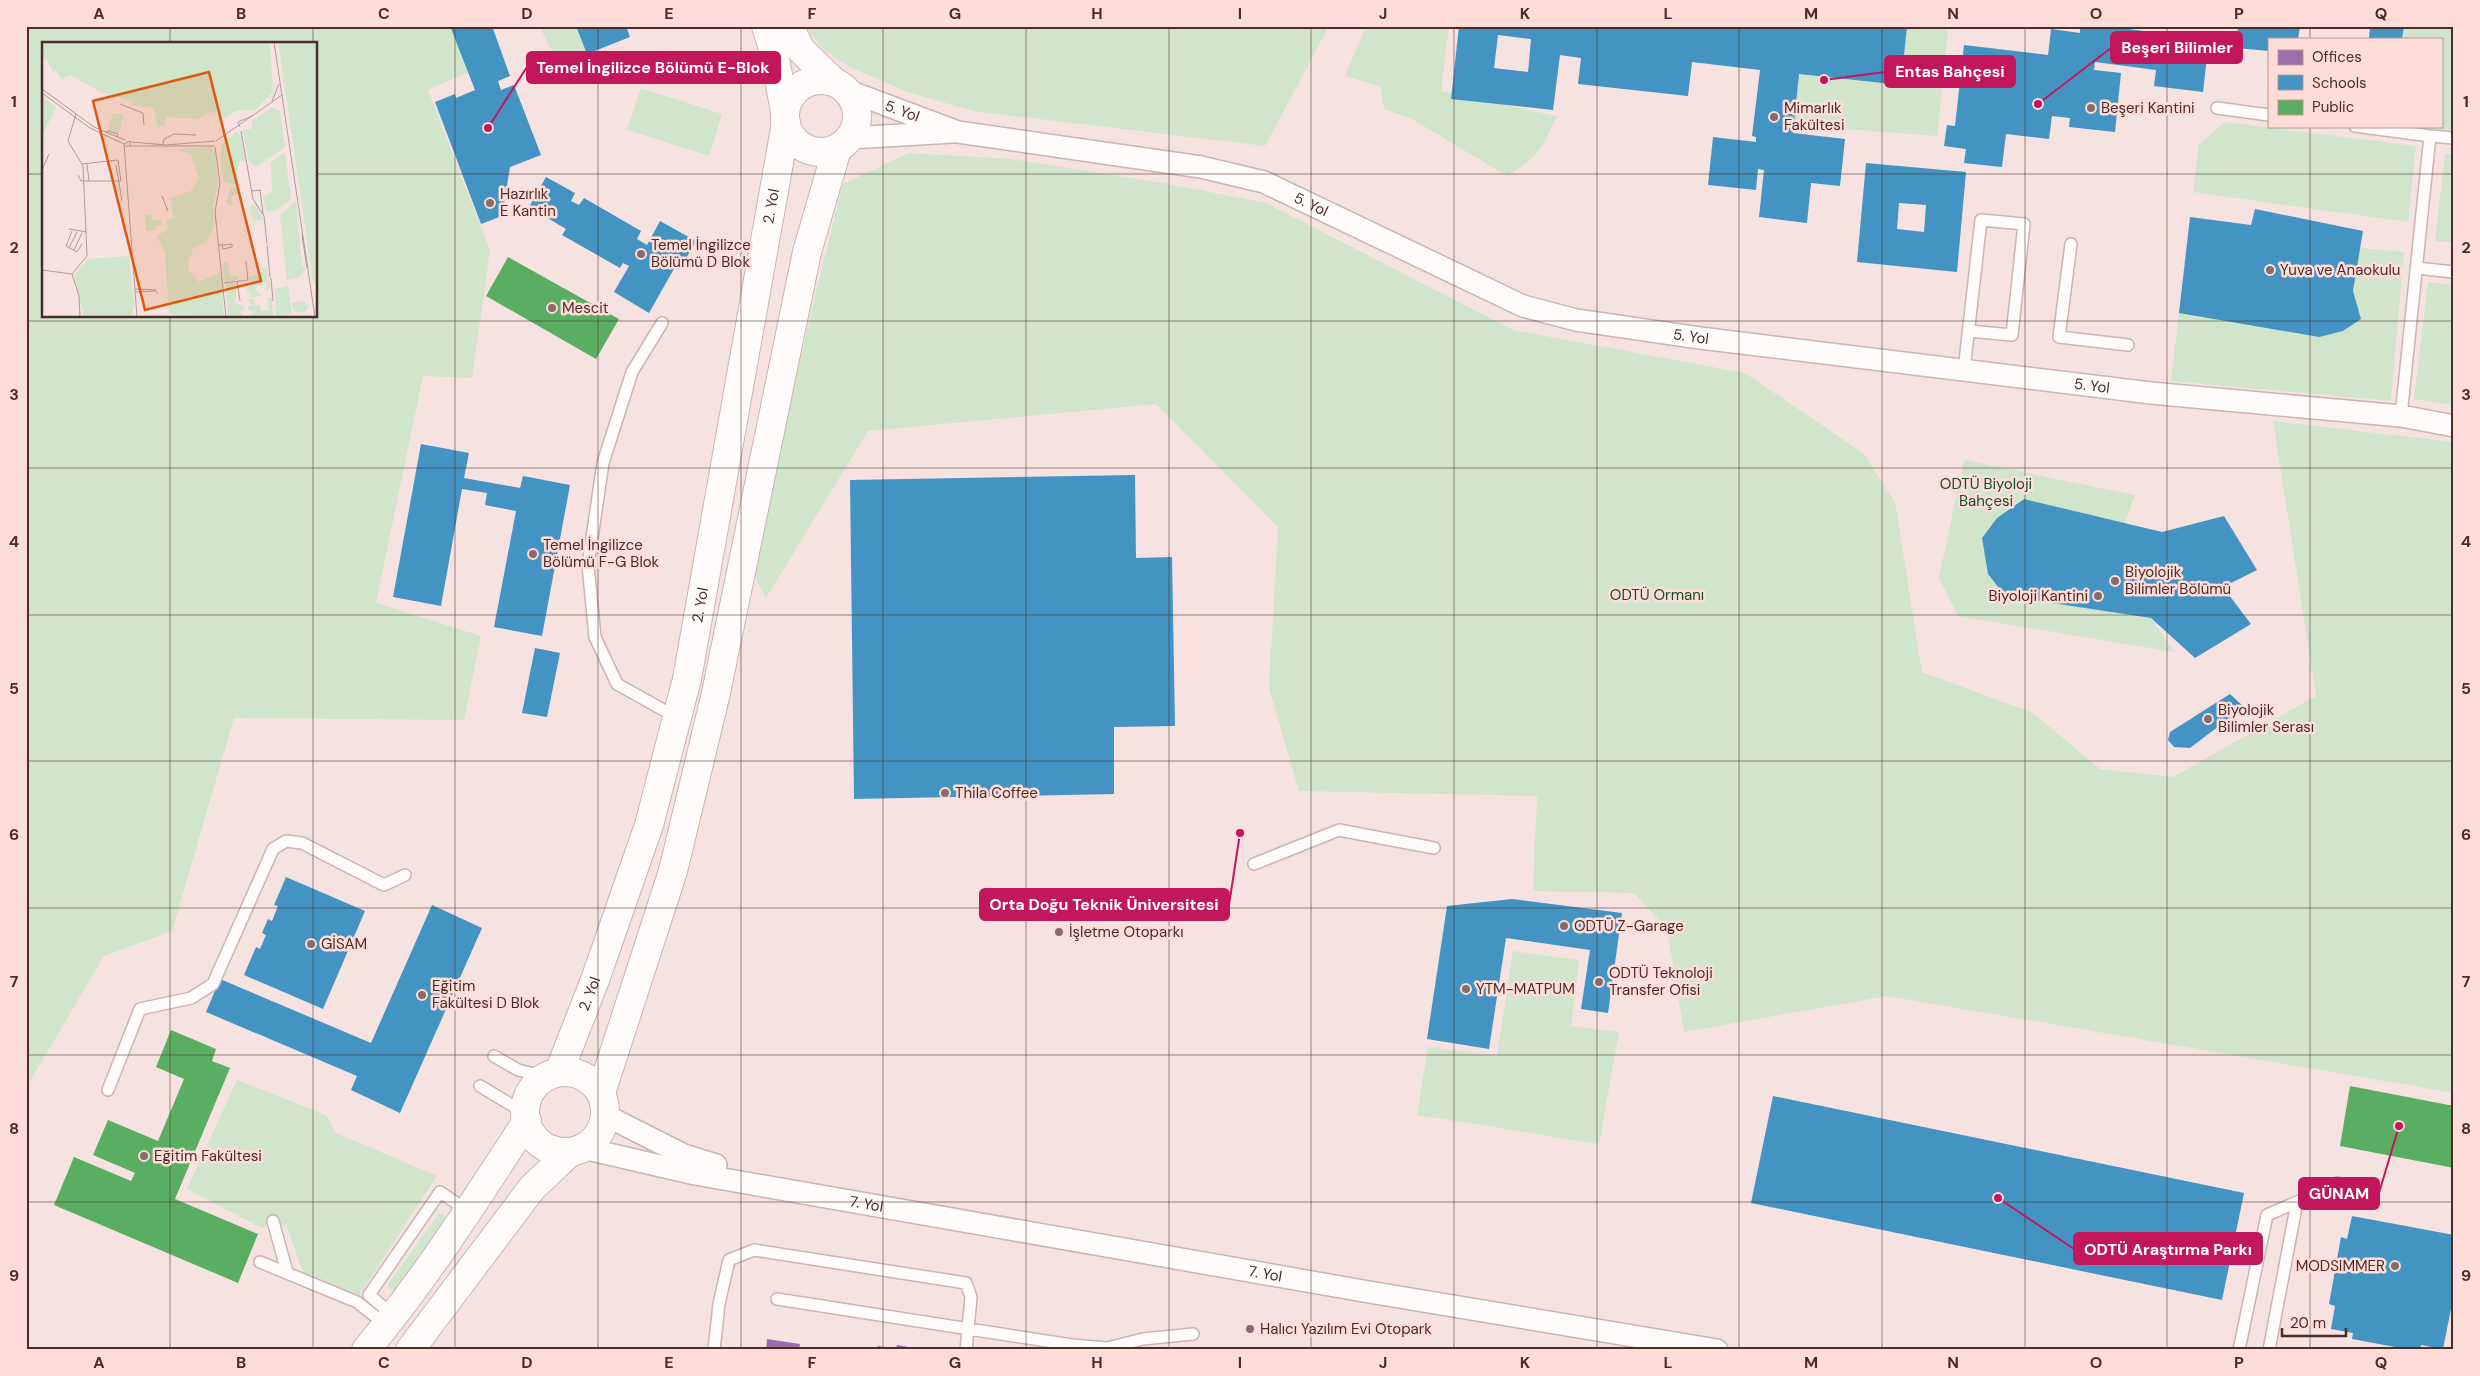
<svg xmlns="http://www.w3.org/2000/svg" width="2480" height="1376" font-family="'DM Sans',sans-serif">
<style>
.green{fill:#d1e5ca;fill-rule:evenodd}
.offices{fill:#9970ab}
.schools{fill:#4393c3;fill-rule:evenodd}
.public{fill:#5aae61}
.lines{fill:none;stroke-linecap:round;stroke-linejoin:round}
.service-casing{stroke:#cbb4b2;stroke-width:14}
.minor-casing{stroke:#cbb4b2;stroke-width:24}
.tertiary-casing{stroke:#cbb4b2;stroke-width:30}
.service{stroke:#fefbfa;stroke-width:11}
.minor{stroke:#fefbfa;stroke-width:21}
.tertiary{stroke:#fefbfa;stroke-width:28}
.grid{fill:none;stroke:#4b2c29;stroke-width:1;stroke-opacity:0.55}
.poi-dot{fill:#876c69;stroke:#feddd9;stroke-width:2}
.labels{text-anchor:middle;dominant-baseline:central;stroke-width:5;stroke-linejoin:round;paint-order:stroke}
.poi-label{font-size:15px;fill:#4b2c29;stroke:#feddd9;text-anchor:start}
.street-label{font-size:15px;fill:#4b2c29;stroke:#feddd9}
.park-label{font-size:15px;fill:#105020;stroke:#feddd9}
.inset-road{fill:none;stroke:#b29a97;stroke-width:1}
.view{fill:#e0570d;fill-opacity:0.15;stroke:#e0570d;stroke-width:2.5}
.inset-edge{fill:none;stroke:#4b2c29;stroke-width:2.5}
.leader{fill:none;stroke:#c2185b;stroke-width:2}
.callout-dot{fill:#c2185b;stroke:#feddd9;stroke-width:2}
.callout{fill:#c2185b;stroke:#c2185b;stroke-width:2}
.callout-label{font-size:16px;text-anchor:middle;font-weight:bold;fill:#fff}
.neatline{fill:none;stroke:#4b2c29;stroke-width:2}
.grid-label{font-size:16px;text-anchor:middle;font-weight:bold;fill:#4b2c29}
</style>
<rect width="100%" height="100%" fill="#f6e3e1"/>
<!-- green -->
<path class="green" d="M26,26H452L471,71L428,90L490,250L472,378L423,376L376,603L481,636L464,720L234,718L172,931L104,956L26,1088ZM44,44H316V316H44Z
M539,26H577L590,56L560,66Z
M805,26H1329L1265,146L973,111L907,92L848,66L823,49Z
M1366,26H1449L1441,91L1557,116C1542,148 1538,158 1507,176L1412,119L1384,109L1381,87L1345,76Z
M1907,26H1943L1948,32L1937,136L1793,125L1799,74L1901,85Z
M2404,26H2454V131L2406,126H2441V39H2402Z
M641,88L722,114L709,156L627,130Z
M2225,122L2416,146L2408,222L2193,192L2199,145Z
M909,153L1012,159L1169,184L1266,203L1513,330L1745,373L1863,453L1895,502L1922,672L2033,713L2100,769L2173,777L2316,696L2273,421L2454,442V1093L1887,996L1684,1032L1667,929L1634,893L1533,891L1537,796L1299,791L1269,688L1278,527L1156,404L868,431L766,598L752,572L816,292L843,184Z
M2445,154L2454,155V243L2435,241Z
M2360,248L2404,252L2391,401L2171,381L2179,313L2353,291Z
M2428,282L2454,285V405L2414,399Z
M1964,460L2135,495L2124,524L2023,499L1997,518L1982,538L1988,574L2005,596L2151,618L2174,652L1958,616L1939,578Z
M1513,951L1579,960L1571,1026L1619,1032L1599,1144L1417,1115L1428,1047L1497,1056Z
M237,1080L326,1115L336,1133L437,1176L358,1297L303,1273L288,1229L273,1221L262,1228L187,1189Z
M439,1213L449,1219L396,1292L387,1286Z"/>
<!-- offices -->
<path class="offices" d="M767,1339L800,1344L799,1350H766Z
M897,1345L920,1349V1350H877L878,1346L896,1349Z"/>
<!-- schools -->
<path class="schools" d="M450,26H492L510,76L498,81L501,90L514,85L541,155L510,167L502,216L481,224L435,102L455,94L456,98L475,90Z
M576,26H626L630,37L587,54Z
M1459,26H1907L1901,85L1799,74L1793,133L1845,139L1840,186L1811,183L1807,223L1759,217L1764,170L1758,169L1756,190L1708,185L1713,137L1756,142V137L1752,136L1760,70L1692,62L1688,96L1578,84L1581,58L1560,55L1553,110L1451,99ZM1498,35L1531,39L1528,72L1494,68Z
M2080,26H2104L2209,39L2203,92L2154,86L2156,70L2095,62L2094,70L2121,73L2115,132L2069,127L2070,118L2052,116L2049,139L2006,134L2002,167L1964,163L1966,149L1944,146L1947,125L1955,126L1964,45L2048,55L2051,29L2080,33Z
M2238,26H2300L2298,39H2269V51L2236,48Z
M2370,26H2404L2402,39H2369Z
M1866,163L1966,172L1957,272L1857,262ZM1899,203L1926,205L1924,232L1897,229Z
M546,177L575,193L571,201L579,205L584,198L641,231L637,239L647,245L660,221L696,241L680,269L675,267L649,313L614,292L629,266L623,263L620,268L562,235L566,229L529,207Z
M2255,209L2363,231L2353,291L2361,319L2343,331L2319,337L2179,313L2190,217L2251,225Z
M421,444L469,453L464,478L520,488L523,476L570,485L542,636L494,627L516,511L485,505L487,493L462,489L441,606L393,597Z
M1135,475L1136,558L1172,557L1175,726L1114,727V794L854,799L850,480Z
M2024,499L2162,532L2224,516L2257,570L2223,587L2251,624L2195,658L2151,618L2005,596L1988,574L1982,538L1997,518Z
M535,648L560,653L547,717L522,713Z
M2230,694L2244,707L2190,748L2174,747L2168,740L2170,732Z
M286,877L365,911L323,1009L244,975L256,947L260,949L266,935L262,933L268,919L272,921L278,906L274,905Z
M1512,899L1622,913L1608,1013L1581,1009L1590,950L1506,938L1489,1049L1427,1039L1447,906Z
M432,905L482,928L400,1113L351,1090L357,1076L206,1012L220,979L371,1043Z
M1773,1096L2244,1193L2222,1300L1751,1203Z
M2352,1216L2454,1235V1294L2443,1349L2421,1345L2420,1350H2411L2352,1339L2353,1333L2331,1329L2335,1306L2329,1304L2341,1237L2347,1239Z"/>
<!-- public -->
<path class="public" d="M508,257L619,319L596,359L486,296Z
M171,1030L216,1049L212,1061L230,1068L175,1199L258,1234L238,1283L54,1205L74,1157L131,1181L135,1173L93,1155L108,1120L158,1141L184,1079L156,1067Z
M2350,1086L2454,1106V1168L2340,1146Z"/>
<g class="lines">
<!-- service casing -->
<g class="service-casing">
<path id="service" d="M2217,108L2269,115
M2355,126L2430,136L2401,416
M2430,136L2454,138
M2071,244L2059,337L2128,345
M2416,268L2454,272
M662,323L632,372L603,463L588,565L595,637L617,684L676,717
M1964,370L1981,220L2024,224L2012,335L1969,331
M1254,864L1339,830L1434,848
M494,1056L518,1070L547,1077
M480,1086L525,1113
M108,1090L140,1009L191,998L213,984L273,849L286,841L302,843L384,885L405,875
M273,1221L287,1272
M260,1262L357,1302L386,1325
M777,1299L1072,1345L1107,1348L1143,1339L1193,1334
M394,1316L369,1295L440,1192L468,1211
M714,1350L719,1304L729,1260L754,1250L966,1283L971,1297L966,1350
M2239,1350L2267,1215L2297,1202
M2269,1350L2297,1202L2337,1183"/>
</g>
<!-- minor casing -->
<g class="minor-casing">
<g id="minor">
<path id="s1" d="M846,90L958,132L1201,167L1264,182L1523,306L1576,320L1700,338L2151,393L2401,416L2454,426"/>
<path d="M850,138L953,132"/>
<path d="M605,1115L684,1155L716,1165"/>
<path id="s2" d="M583,1148L695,1174L1369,1292L1717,1350"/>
</g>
</g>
<!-- tertiary casing -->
<g class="tertiary-casing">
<g id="tertiary">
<path d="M766,26L773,49L785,111"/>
<path d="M789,26L801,50L834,82"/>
<circle cx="821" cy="116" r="36"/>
<path id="s3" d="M559,1072L595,980L649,825L687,679L786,123"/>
<circle cx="565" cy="1112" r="40"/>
<path d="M601,1093L673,871L716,693L807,252L837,149"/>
<path d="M366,1350C426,1278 476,1199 527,1121"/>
<path d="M410,1350L532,1188L570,1152"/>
</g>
</g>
<!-- service -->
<use href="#service" class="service"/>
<!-- minor -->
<use href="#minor" class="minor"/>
<!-- tertiary -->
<use href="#tertiary" class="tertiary"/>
</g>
<!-- grid -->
<path class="grid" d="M170,26V44M313,26V44M455,26V1350M598,26V1350M741,26V1350M883,26V1350M1026,26V1350M1169,26V1350M1311,26V1350M1454,26V1350M1597,26V1350M1739,26V1350M1882,26V1350M2025,26V1350M2167,26V1350M2310,26V39M2310,126V1350M26,174H44M316,174H2454M170,316V1350M313,316V1350M26,321H2454M26,468H2454M26,615H2454M26,761H2454M26,908H2454M26,1055H2454M26,1202H2454"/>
<!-- markers -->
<g class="poi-dot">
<circle cx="2091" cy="108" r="5"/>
<circle cx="1774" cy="117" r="5"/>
<circle cx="490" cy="203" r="5"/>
<circle cx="641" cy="254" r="5"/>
<circle cx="2270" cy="270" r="5"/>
<circle cx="552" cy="308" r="5"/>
<circle cx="533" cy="554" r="5"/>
<circle cx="2115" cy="581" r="5"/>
<circle cx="2098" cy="596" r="5"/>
<circle cx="2208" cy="719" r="5"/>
<circle cx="945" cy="793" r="5"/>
<circle cx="1564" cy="926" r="5"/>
<circle cx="1059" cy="932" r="5"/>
<circle cx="311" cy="944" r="5"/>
<circle cx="1599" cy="982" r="5"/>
<circle cx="1466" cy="989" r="5"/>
<circle cx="422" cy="995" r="5"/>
<circle cx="144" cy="1156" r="5"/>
<circle cx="2395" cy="1266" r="5"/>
<circle cx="1250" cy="1329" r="5"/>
</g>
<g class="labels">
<!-- poi labels -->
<g class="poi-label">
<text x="1784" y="108">Mimarlık<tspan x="1784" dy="17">Fakültesi</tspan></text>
<text x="2101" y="108">Beşeri Kantini</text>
<text x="500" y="194">Hazırlık<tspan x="500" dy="17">E Kantin</tspan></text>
<text x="651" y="245">Temel İngilizce<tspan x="651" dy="17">Bölümü D Blok</tspan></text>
<text x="2280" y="270">Yuva ve Anaokulu</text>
<text x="562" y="308">Mescit</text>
<text x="543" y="545">Temel İngilizce<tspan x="543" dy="17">Bölümü F-G Blok</tspan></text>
<text x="2125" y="572">Biyolojik<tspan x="2125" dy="17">Bilimler Bölümü</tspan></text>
<text x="2088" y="596" text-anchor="end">Biyoloji Kantini</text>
<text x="2218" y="710">Biyolojik<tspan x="2218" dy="17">Bilimler Serası</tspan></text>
<text x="955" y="793">Thila Coffee</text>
<text x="1574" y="926">ODTÜ Z-Garage</text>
<text x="1069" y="932">İşletme Otoparkı</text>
<text x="321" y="944">GİSAM</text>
<text x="1609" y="973">ODTÜ Teknoloji<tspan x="1609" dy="17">Transfer Ofisi</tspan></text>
<text x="432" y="986">Eğitim<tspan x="432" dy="17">Fakültesi D Blok</tspan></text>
<text x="1476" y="989">YTM-MATPUM</text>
<text x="154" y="1156">Eğitim Fakültesi</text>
<text x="2385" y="1266" text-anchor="end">MODSIMMER</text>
<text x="1260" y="1329">Halıcı Yazılım Evi Otopark</text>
</g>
<!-- street labels -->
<g class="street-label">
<text stroke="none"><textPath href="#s1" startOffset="60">5. Yol</textPath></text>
<text stroke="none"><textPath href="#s1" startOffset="482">5. Yol</textPath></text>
<text stroke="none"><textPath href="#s3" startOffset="894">2. Yol</textPath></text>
<text stroke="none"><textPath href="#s1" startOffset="888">5. Yol</textPath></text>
<text stroke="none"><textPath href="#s1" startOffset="1292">5. Yol</textPath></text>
<text stroke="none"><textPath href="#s3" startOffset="489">2. Yol</textPath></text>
<text stroke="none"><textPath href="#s3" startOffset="84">2. Yol</textPath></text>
<text stroke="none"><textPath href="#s2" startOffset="289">7. Yol</textPath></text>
<text stroke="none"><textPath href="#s2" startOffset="694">7. Yol</textPath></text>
</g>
<!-- park labels -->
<g class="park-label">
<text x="1986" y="484">ODTÜ Biyoloji<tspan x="1986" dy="17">Bahçesi</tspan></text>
<text x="1657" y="595">ODTÜ Ormanı</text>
</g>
</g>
<!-- overview -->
<g transform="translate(42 42)">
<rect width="275" height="275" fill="#f6e3e1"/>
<path d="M0,0H228L231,50L213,68L194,69L175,81L179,73L176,68L171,72L168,69L156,77L124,75L123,84L116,85L111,65L92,64L89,59L61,51L28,33L19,37L14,28L11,30L6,19L0,17ZM236,0H275V242L271,240ZM0,54L14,65L0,94ZM230,65L238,69L243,105L214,125L207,119L200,87H209L210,79ZM71,71L81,73L77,92L65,88ZM194,90L199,94L204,119H198L195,128L198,144L181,140L178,115L180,101ZM169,105L173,110L176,141L171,165L172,185L164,200L151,206L146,223L147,229L157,240L179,230L182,275L131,273L127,270L123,210L115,194L126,187L124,178L132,176L128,156L149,149L157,136L149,112L133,107ZM243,110L249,158L233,169H224L221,155L230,149L229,120ZM189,145L198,146L199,152L189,154L190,164L184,161ZM254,159L260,223L264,227L256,236L245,238L238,174ZM214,163L221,178L210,179L208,164ZM109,172L110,178H119V183L114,184V188L104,189L103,173ZM87,214L92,263L90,275H42L32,233L46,217ZM186,220L188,234H195L196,238L183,240L180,221ZM224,225L228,243L227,247L224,248L225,241L218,240L213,248L220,254L205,256L209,254L204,246L208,244L207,235L218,233L217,226ZM194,240V261L202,264L203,268L197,269L203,275H186L184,242ZM246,244L250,272L234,275L233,247ZM222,256H230L231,275H206L212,270L206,268V264L211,263L205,258L212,257L213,264L218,263L219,269H223L227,268L226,257ZM263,259L264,263H268L262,271L252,269L250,261Z" fill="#d1e5ca"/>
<path class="inset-road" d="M232,0L273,275M0,47L52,85L83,98M0,51L48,86L82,102M230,59L237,42M78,62L101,71L102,83M198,85L196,80L212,73M199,89L211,157L222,174L225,202M64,91L66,89L76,92L75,95M174,99L240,53M89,100L124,103L173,99M121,102L122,97L132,92L154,93M83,104H88V99L82,102L95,275M88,104H172M173,105L178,141L173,170L184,275M45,122L47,139M74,123L80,159M0,128L7,112M36,133L39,139H79L76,118L40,122M210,149L218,148L221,172M120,154L126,169M27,187L45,190M30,189L24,204L35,210L40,202M260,193L265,226M177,203H180L190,202V205L181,207L180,203M225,203L228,235M27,206L35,190M32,208L40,191M0,228L30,232L45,214L41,124L26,99L34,72M30,232L37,254L38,275M229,236L231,259M195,239L198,259M182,241L206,238L204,219M93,247L114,248M93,250L114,249L116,252"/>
<path class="view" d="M167,30L219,239L103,268L51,59Z"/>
<rect width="275" height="275" class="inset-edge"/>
</g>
<!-- callouts -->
<path class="leader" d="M2038 104L2111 48M488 128L527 67M1824 80L1885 72M1240 833L1229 905M2399 1126L2379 1193M1998 1198L2074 1249"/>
<g class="callout-dot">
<circle cx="2038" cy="104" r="5"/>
<circle cx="488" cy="128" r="5"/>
<circle cx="1824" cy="80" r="5"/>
<circle cx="1240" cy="833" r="5"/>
<circle cx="2399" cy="1126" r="5"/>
<circle cx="1998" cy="1198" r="5"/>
</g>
<g class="callout">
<rect x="2111" y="32" width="131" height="31" rx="5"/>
<rect x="527" y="52" width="253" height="31" rx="5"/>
<rect x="1885" y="56" width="130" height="31" rx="5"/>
<rect x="980" y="889" width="249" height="31" rx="5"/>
<rect x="2299" y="1178" width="80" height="31" rx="5"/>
<rect x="2074" y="1233" width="188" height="31" rx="5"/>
</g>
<g class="callout-label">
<text x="2177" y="53">Beşeri Bilimler</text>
<text x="653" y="73">Temel İngilizce Bölümü E-Blok</text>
<text x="1950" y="77">Entas Bahçesi</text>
<text x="1104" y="910">Orta Doğu Teknik Üniversitesi</text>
<text x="2339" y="1199">GÜNAM</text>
<text x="2168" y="1255">ODTÜ Araştırma Parkı</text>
</g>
<!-- border -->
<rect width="2480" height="1376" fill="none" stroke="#feddd9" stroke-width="55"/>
<!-- legend -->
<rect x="2268" y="38" width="175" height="90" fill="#feddd9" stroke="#b69693"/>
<rect x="2278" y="50" width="25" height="15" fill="#9970ab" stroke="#b69693"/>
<text x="2312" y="62" font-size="15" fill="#4b2c29">Offices</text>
<rect x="2278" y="75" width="25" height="15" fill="#4393c3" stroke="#b69693"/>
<text x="2312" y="88" font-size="15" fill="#4b2c29">Schools</text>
<rect x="2278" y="100" width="25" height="15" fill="#5aae61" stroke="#b69693"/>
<text x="2312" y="112" font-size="15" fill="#4b2c29">Public</text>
<!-- scale -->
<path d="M2282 1328v8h64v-8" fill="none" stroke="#4b2c29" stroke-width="2.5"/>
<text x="2290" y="1328" font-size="15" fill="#4b2c29" stroke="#feddd9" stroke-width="4" paint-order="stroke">20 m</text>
<rect x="28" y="28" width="2424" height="1320" class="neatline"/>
<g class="grid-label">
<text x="99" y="19">A</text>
<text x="241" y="19">B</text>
<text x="384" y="19">C</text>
<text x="527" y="19">D</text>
<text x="669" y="19">E</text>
<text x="812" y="19">F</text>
<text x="955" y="19">G</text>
<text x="1097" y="19">H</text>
<text x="1240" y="19">I</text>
<text x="1383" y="19">J</text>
<text x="1525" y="19">K</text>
<text x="1668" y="19">L</text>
<text x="1811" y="19">M</text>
<text x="1953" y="19">N</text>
<text x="2096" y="19">O</text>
<text x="2239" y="19">P</text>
<text x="2381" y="19">Q</text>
<text x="14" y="107">1</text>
<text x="2466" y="107">1</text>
<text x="14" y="253">2</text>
<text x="2466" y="253">2</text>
<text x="14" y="400">3</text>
<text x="2466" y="400">3</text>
<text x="14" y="547">4</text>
<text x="2466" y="547">4</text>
<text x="14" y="694">5</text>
<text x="2466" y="694">5</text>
<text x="14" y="840">6</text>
<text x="2466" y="840">6</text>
<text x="14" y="987">7</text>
<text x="2466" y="987">7</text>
<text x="14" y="1134">8</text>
<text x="2466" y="1134">8</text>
<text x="14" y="1281">9</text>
<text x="2466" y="1281">9</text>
<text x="99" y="1368">A</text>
<text x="241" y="1368">B</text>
<text x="384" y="1368">C</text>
<text x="527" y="1368">D</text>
<text x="669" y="1368">E</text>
<text x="812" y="1368">F</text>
<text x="955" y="1368">G</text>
<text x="1097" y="1368">H</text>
<text x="1240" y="1368">I</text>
<text x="1383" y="1368">J</text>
<text x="1525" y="1368">K</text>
<text x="1668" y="1368">L</text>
<text x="1811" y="1368">M</text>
<text x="1953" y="1368">N</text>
<text x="2096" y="1368">O</text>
<text x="2239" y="1368">P</text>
<text x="2381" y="1368">Q</text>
</g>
</svg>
